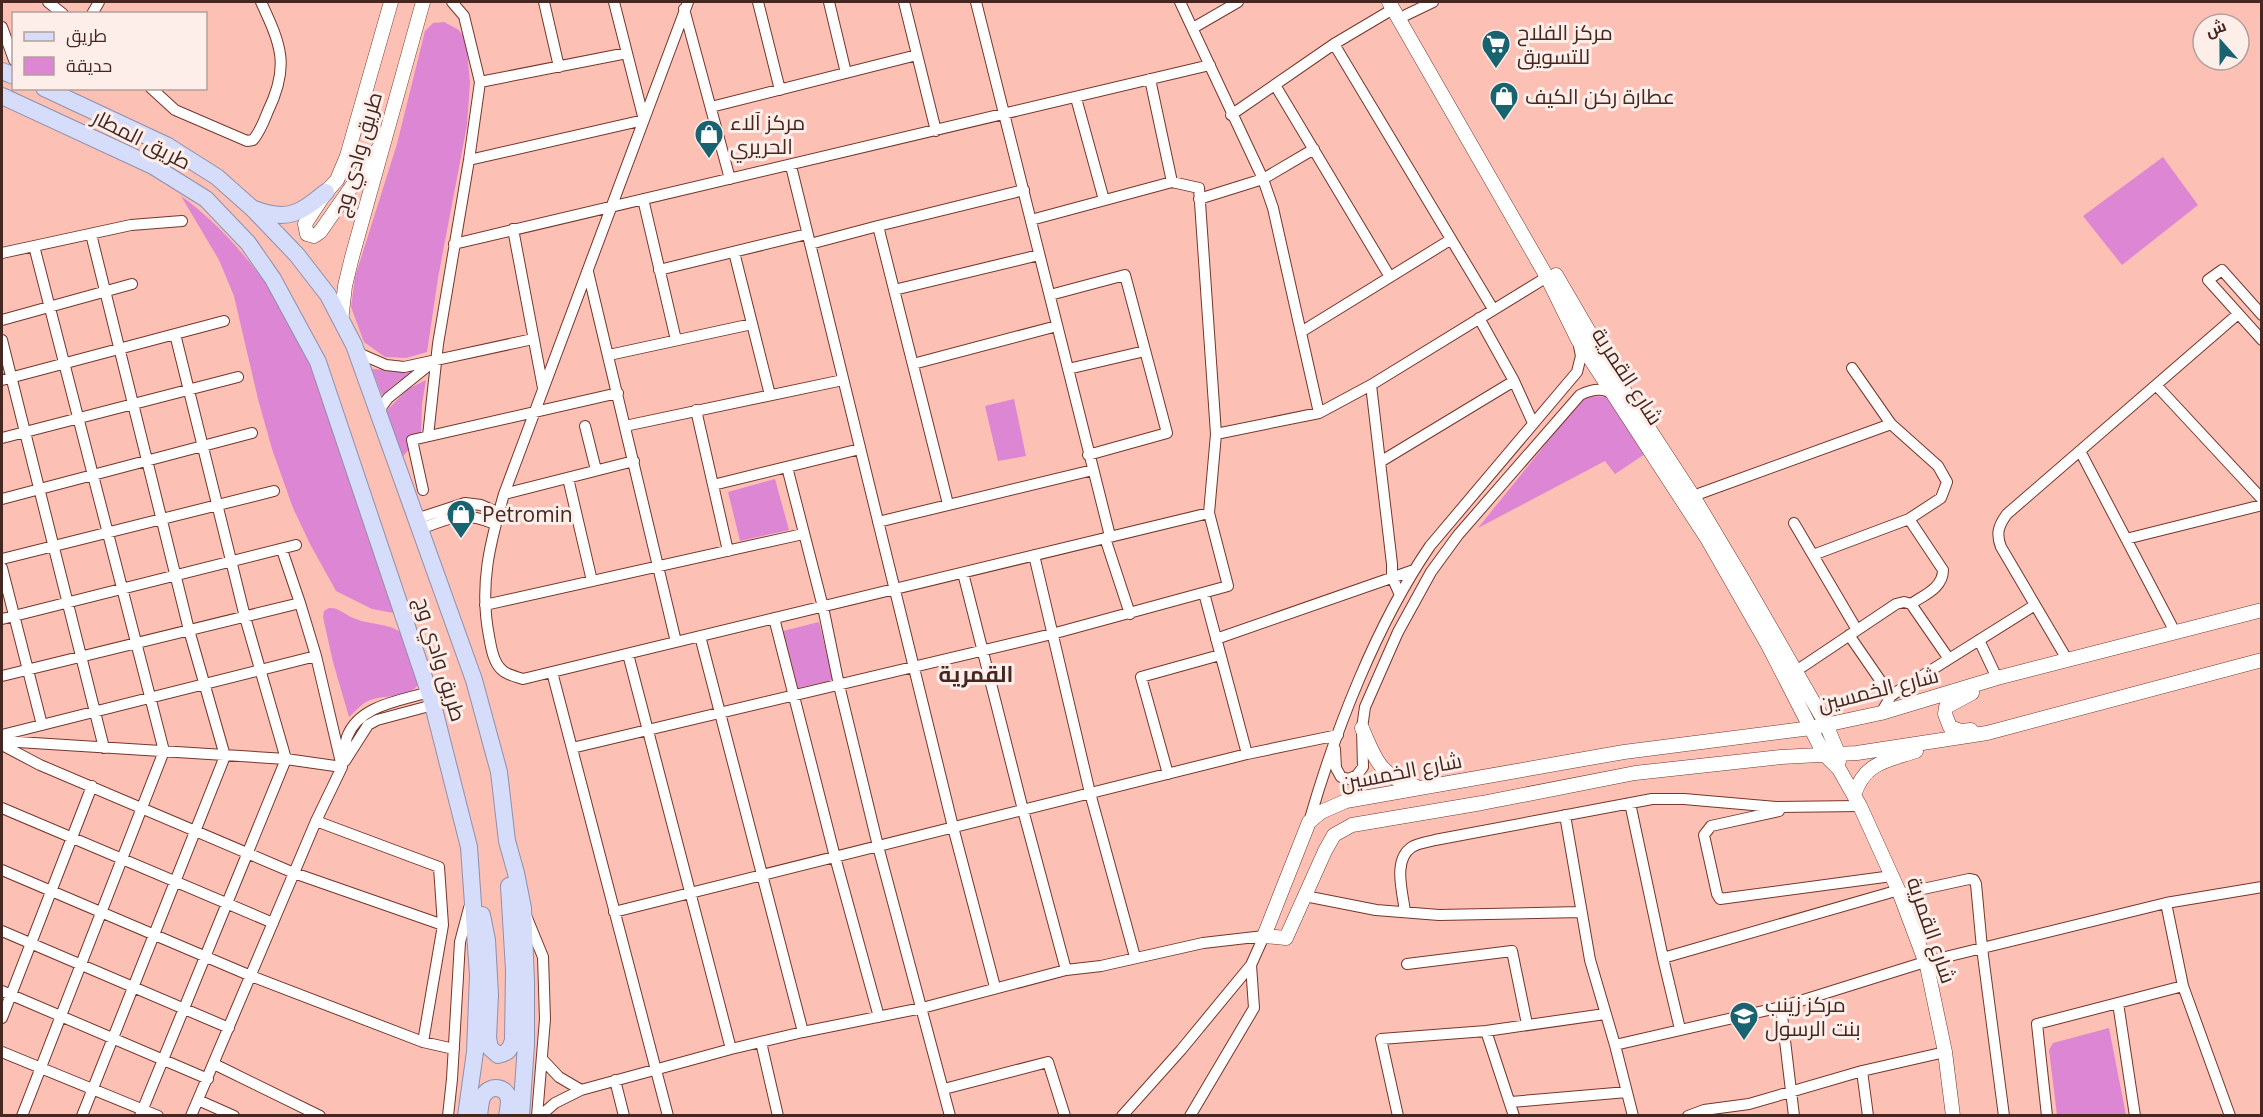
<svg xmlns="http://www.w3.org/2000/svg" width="2263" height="1117" font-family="'Open Sans',Cairo,sans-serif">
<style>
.green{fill:#dd86d3}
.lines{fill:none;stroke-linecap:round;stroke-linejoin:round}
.minor-casing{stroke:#75362b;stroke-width:12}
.tertiary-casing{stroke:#75362b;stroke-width:15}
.primary-casing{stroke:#908fab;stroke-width:18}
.minor{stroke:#fff;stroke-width:10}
.tertiary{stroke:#fff;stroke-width:14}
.primary{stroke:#d5ddfa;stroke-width:16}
.labels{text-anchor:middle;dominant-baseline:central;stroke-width:6;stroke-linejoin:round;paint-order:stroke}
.poi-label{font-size:21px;fill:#442721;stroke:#feeeea;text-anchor:start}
.street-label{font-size:21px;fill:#442721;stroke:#feeeea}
.neighbourhood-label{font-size:22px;font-weight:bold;fill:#442721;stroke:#feeeea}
</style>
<rect width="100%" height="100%" fill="#fdc0b4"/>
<!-- green -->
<path class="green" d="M444,22L459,30L466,40L470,83L467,125L438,278L427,352L406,358L385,357L364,342L351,307L355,277L397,144L425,31L433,23Z
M2163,157L2198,205L2122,265L2083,216Z
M181,196C231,231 282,298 308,354C320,379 327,409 335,436C355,495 375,554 394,613L372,609L336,591L310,544L293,508L272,449L258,399L234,296L219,260Z
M372,369L420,371L399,381L382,395Z
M426,380L422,404L421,434L401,459L385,412L408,389Z
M1592,396L1606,397L1620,410L1645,454L1615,474L1605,461L1478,528L1582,399Z
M1014,399L1026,456L998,461L985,406Z
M775,479L789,530L740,541L728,492Z
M329,608C339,607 346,616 356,619C371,625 390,623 403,634L418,685C405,701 384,693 368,701C361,704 355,712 349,717L333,662L323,617L324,611Z
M819,622L833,680L798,688L783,631Z
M2109,1028L2126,1115H2057L2049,1050L2053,1043Z"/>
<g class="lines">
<!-- minor casing -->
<g class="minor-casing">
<path id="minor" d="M48,2L63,14
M544,2L559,67
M688,2L504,494C490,543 479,585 489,636C491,647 493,662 502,670C507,675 517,677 523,679L1209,513
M758,2L780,90
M829,2L846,73
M904,2L936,131
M976,2L1110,536
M1180,2L1263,179L1273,208L1319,413
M684,9L730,179
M92,14L99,2
M1406,15L1433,2
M2,27L14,60
M1193,28L1238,2
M1334,44L1493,309
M1150,79L1172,182
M480,82L627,53
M1275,85L1390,277
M151,88L175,110L247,141L253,140C260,132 264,121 268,111C290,66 281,45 261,2
M1076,98L1104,200
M711,107L917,55
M1231,115L1334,44L1393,9
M469,160L644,120L614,2
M791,166L953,827L995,987
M643,199L676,340
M1199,199L1263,179L1314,149
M513,229L543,388
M454,244L1210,65
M810,244L878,226
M734,252L770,395
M2,253L131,225L182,221
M659,270L807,234
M588,272L676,642
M894,290L1039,255
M1050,295L1125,275L1167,433L1088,455
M2262,315L2222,270L2208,280L2262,340
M1479,318L1514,381L1533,423
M2,320L132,284
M1301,332L1450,240
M2,340L104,748
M356,352L386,365L404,367L533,339
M609,355L752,324
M913,364L1057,326
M1852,368L1891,424
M1068,369L1145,351
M2,380L224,321
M1371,385L1392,564V577L1400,595
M2156,385L2262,499
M696,410L728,551
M377,413L388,398L434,361
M585,426L596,470
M625,426L843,380
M1216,434L1319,413L1371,385L1547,277
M428,436L438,344L469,160L480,82L464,16L452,2
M2,438L238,377
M2080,451L2175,632
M1380,462L1514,381
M787,467L823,607L839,685L878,846L950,1116
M568,478L592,581
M713,485L860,449
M423,490L412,440L618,393
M504,494L634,461
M1693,496L1891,424L1938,466L1947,482L1941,498L1909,519L1813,555
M2,499L252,433
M948,504L878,226L1024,190
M416,519L465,503L481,505L499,513
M1909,519L1943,570C1943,588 1924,595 1911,604
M878,522L1093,470
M1794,523L1857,630
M419,529C453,518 460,510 495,524
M1105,538L1130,614
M2126,539L2262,505
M1034,555L1090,793L1135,957
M2,559L274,491
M2,568L42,725
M963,573L1023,810L1066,970
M1204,593L1247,754
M300,603L316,656L342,767
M485,605L803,534
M774,618L835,857L879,1017
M2,619L296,545
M1849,635L1891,696
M700,636L803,1032
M1216,639L1414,570
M1979,640L1997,678
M628,654L731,1049
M2068,661L2001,547C1996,534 1998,526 2007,514L2238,314
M1796,671L1896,604L1904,602L1911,604L1949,659
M552,672L668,1116
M2,676L300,603L282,550
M1881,713L1891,696L1898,691L2035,605
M2,735L316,656
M2,741L286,759L342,767L316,821L191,1116
M2,745L40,765L294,873L443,925
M572,748L1052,634L1228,586L1209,513L1216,434L1199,188L1172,182L1031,220
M1335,749L1336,768L1341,777L1349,779L1357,775L1363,767L1362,728L1365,707L1398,632L1431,572L1458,535L1580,395C1592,389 1605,387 1615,396
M343,761C344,753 345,744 347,737C359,705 400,701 429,692
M345,761L368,725L377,720L433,705
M1168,774L1141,677L1220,655
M1630,803L1663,958L1680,1029
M2,808L273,923
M1779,811L1711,826L1704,835L1717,894L1720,899L1892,876
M1565,815L1590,960L1615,1045L1633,1116
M316,821L439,867L443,925L423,1042
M1309,822C1335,731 1376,625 1430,546L1577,372L1581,356L1579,346
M2,870L251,976L423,1042L454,1049
M1900,894L1969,879L1974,880L1976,884L1982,948L2004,1116
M1305,896L1376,910L1439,915L1581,912
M2166,903L2183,986L2230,1116
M614,912L1247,754L1338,735
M1405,912C1403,893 1392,860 1412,847C1418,843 1428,842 1435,840L1652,799H1684L1776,807L1860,806
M527,918L543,957L545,1019L537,1116
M2,931L229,1028
M1663,958L1899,890
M1407,964L1512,951L1527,1024
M2,991L208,1079
M2118,1003L2135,1116
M1781,1007L1794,1116
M2,1018L92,786
M1486,1031L1514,1116
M761,1042L778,1116
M1615,1045L1781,1007L1925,962L2166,903L2262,887
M2,1052L158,1116
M543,1060L559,1077L581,1090
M214,1064L320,1116
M1862,1071L1868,1116
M615,1080L624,1116
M944,1089L1048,1062L1065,1116
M198,1100L234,1116
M1511,1102L1627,1092
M22,1116L164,751L34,246
M82,1116L225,756L189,630L91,234
M140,1116L286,759L245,617L175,334
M448,1116L452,1079L460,942L469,908
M540,1116L555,1103L581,1090L731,1049L803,1032L922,1008L1066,970L1101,966L1203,943L1264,936L1251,965L1181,1050L1122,1116
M1190,1116L1254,1008L1251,965
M1398,1116L1381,1039L1486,1031L1605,1014
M1688,1116L1704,1110L1749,1104L1862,1071L1945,1052
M2047,1116L2037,1024L2183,986"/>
</g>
<!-- tertiary casing -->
<g class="tertiary-casing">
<path id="tertiary" d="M1389,2L1547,277L1578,340L1708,540L1768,645L1824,754L1839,769L1860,806L1900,894L1927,966L1945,1052L1953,1116
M385,139L320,232L314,236L307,234L305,224L326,192L337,180L347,156L391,2
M1556,275L1616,378L1693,496L1742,578L1826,724L1838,753L1839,761
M341,321L345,286L352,257L423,2
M2262,610L1997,678L1881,713L1811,728L1624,752L1346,801L1321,812L1309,822L1264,936L1286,938L1325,851L1334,835L1352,825L1482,803L1635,773L1781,757L1857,753L1987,733L2262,660
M1362,728C1374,757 1381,778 1415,786
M1971,730L1961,731L1950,727L1945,714L1946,707L1972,693
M1854,795C1865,762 1886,761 1916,751"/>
</g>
<!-- primary casing -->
<g class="primary-casing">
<path id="primary" d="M2,71L14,76
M44,88L168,146L217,177L253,209L297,255L328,295L354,345L474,680L499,772L507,841L516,873L523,908L526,982V1045L521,1116
M2,96L153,166L206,199L248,243L273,279L318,362L432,701L469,847L478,975L475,1052L466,1116
M254,209C288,222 300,213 326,192
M482,915L487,940L490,995L488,1038L490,1048L498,1055C508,1053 510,1050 513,1040L514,970L509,886
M479,1116C480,1109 480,1101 483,1096C490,1084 507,1086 509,1100C509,1105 508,1111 507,1116"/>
</g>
<!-- minor -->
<use href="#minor" class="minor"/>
<!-- tertiary -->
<use href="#tertiary" class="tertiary"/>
<!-- primary -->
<use href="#primary" class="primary"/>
</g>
<!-- icons -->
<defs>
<g id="supermarket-pin" transform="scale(1.5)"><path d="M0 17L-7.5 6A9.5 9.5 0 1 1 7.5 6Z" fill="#196370" stroke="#feeeea"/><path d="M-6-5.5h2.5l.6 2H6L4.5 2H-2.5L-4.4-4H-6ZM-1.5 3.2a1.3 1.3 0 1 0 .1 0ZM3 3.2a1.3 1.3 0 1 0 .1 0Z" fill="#fff"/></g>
<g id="shop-pin" transform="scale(1.5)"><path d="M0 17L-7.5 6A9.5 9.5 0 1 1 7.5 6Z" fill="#196370" stroke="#feeeea"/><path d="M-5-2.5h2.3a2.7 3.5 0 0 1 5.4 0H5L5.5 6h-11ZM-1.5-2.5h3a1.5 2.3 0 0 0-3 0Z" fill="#fff"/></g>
<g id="school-pin" transform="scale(1.5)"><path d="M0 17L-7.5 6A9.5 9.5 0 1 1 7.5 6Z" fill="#196370" stroke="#feeeea"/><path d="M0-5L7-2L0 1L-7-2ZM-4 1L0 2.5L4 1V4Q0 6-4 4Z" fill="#fff"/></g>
</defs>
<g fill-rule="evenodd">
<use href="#supermarket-pin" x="1496" y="44"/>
<use href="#shop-pin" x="1504" y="96"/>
<use href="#shop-pin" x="709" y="134"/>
<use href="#shop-pin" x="461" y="514"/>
<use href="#school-pin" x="1744" y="1016"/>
</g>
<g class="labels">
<!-- poi labels -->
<g class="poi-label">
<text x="1517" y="32">مركز الفلاح<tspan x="1517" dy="24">للتسويق</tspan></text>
<text x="1525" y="96">عطارة ركن الكيف</text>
<text x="730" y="122">مركز آلاء<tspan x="730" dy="24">الحريري</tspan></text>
<text x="482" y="514">Petromin</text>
<text x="1765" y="1004">مركز زينب<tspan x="1765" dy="24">بنت الرسول</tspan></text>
</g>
<!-- street labels -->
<g class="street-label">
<text transform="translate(142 139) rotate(27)">طريق المطار</text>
<text transform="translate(357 154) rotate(-74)">طريق وادي وج</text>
<text transform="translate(1628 376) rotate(57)">شارع القمرية</text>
<text transform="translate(441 659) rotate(73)">طريق وادي وج</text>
<text transform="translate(1878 689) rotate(-14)">شارع الخمسين</text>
<text transform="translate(1401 771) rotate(-11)">شارع الخمسين</text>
<text transform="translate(1932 930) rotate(71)">شارع القمرية</text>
</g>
<!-- neighbourhood labels -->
<g class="neighbourhood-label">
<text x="976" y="673">القمرية</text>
</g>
</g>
<!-- border -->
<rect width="2263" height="1117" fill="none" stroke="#442721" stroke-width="6"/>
<!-- legend -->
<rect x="12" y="12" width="195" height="78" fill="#feeeea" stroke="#b49e9a" stroke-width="1.5"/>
<rect x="24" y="32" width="30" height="9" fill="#d5ddfa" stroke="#b49e9a" stroke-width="1.5"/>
<text x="66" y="42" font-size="18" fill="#442721">طريق</text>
<rect x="24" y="57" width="30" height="18" fill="#dd86d3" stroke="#b49e9a" stroke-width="1.5"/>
<text x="66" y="72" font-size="18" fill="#442721">حديقة</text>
<!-- north arrow -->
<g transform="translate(2221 42) rotate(339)"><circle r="28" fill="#feeeea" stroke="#b49e9a" stroke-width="1.5"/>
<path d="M0-4.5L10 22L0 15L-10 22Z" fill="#196370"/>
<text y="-9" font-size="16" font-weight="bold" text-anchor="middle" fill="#442721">ش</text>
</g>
</svg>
